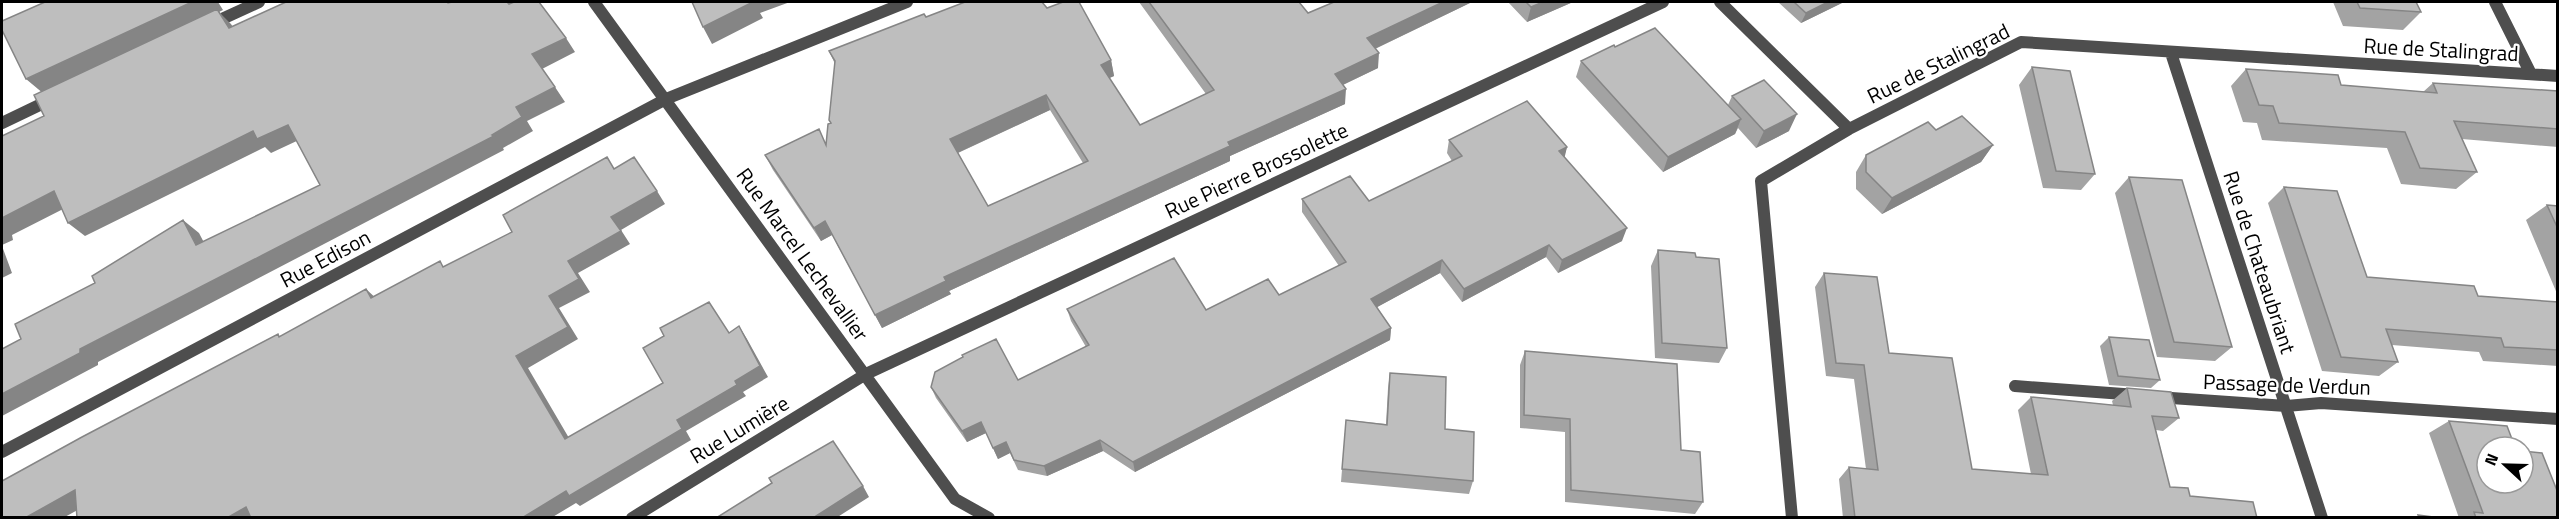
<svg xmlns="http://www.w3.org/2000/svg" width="2559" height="519" font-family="'Titillium Web',sans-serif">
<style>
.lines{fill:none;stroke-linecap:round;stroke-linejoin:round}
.minor{stroke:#4e4e4e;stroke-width:12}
.wall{fill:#a3a3a3;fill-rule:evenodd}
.shaded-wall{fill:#858585}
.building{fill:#bebebe;stroke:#858585;stroke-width:1.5;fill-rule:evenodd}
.labels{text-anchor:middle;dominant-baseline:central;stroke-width:4.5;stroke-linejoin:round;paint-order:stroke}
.street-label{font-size:21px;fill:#000;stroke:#fff}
</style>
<rect width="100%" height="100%" fill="#fff"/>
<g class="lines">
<!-- minor -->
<path class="minor" d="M594,2L955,499L989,518
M1720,2L1849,129
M2495,2L2531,74
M211,24L259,2
M2171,53L2322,518
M2,123L52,99
M2015,386L2137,395
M2157,397L2286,406L2321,403L2558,419
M2,452L666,99L907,2
M632,518L866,374L1663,2
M1792,518L1761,181L1849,129L2021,42L2558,76"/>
</g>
<!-- wall -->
<path class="wall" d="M1139,2H1299L1308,13L1334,2H1472L1375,49L1378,68L1343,85L1345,104L1230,156V161L949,291L951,294L882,328L832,235L821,241L773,170L765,155L826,145L830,123L835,64L829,51L926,17L1047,8L1111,60L1114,76L1109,78L1140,125L1206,94ZM1050,110L1083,163L988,206L958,153Z
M1508,2H1573L1527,22Z
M1778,2H1844L1801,23Z
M2333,2H2416L2421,12L2403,30L2343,26Z
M1615,47L1728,105L1732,96L1789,131L1756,148L1738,128L1735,134L1663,172L1576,77L1581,61Z
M2032,67L2095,174L2081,190L2043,188L2019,85Z
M2246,69L2341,85L2423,92L2433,83L2558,91V147L2462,139L2477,172L2456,189L2401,184L2387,148L2262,140L2257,123L2243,122L2231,86Z
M1936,130L1993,145L1981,162L1882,214L1856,189V172L1866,155Z
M1449,140L1567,147L1564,157L1622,241L1558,273L1546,257L1462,302L1440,273L1377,307L1391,328L1390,340L1135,472L1103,451L1047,476L1018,470L1010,453L998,459L986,433L967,442L936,398L931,387L1018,380L1086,347L1071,321L1067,309L1206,310L1279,295L1339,266L1302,212V199L1369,201L1452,161L1447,153Z
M2129,177L2232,347L2215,361L2157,357L2115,193Z
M2284,187L2367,277L2478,296L2558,302V366L2483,361L2479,352L2392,345L2398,362L2379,376L2322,371L2268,203Z
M2547,205L2558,206V296L2526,220Z
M1658,250L1696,257L1727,348L1719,363L1655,358L1651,266Z
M1824,273L1889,353L1972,469L2031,474L2018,410L2031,397L2113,405L2112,401L2127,388L2179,418L2163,431L2156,430L2170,487L2190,496L2257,518H1843L1839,479L1849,467L1866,469L1854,379L1826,376L1815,287Z
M2109,337L2160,380L2151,388L2109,385L2100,346Z
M1525,351L1681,450L1703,502L1695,514L1565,502V432L1520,428V365Z
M1390,373L1445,429L1473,481L1469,494L1341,482L1346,420L1386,424L1388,388Z
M2449,421L2487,447L2558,518H2459L2429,433Z"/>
<!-- shaded-wall -->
<path class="shaded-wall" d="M192,2H218L223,10L219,12L231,24L243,43L44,94L26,79Z
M753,2H790L760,13L763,18L712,44L703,27Z
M1443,2H1472L1366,53L1367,38Z
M1543,2H1573L1527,22L1531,7Z
M1828,2H1844L1801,23L1806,13Z
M566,38L575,52L542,69L532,54Z
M1379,53L1378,68L1334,89L1335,74Z
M1111,60L1114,76L1103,81L1101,65Z
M555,87L565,102L527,121L533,131L503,148L504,150L98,362V365L2,416V394L80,349L492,135L516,107Z
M1346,89L1345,104L1230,156V161L949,291L951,294L882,328L875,315L944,277L1228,142Z
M1046,95L1050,110L955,154L950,139Z
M1797,114L1789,131L1756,148L1764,131Z
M1741,119L1735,134L1663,172L1668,157Z
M288,125L301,139L271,153L265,147L85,236L68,223L253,131Z
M1993,145L1981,162L1882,214L1892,198Z
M1567,147L1564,160L1559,151Z
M54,191L71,205L12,235L13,240L2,245V218Z
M657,191L665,204L621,230L630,244L578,273L590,292L559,308L578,339L528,368L576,450L565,439L516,356L568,261L611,217Z
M183,220L199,233L212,258L196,245Z
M825,221L832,235L821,241L814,228Z
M1627,228L1622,241L1558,273L1562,260Z
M1549,245L1546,257L1462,302L1464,289Z
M2,246L12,273L2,278Z
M1442,260L1440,273L1370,311L1371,299Z
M366,289L380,302L371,298Z
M739,326L747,339L768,377L743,392L746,396L686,431L691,440L580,506L576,503L551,518H522L677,420L735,381Z
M1391,328L1390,340L1135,472L1133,462Z
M981,422L986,433L967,442L962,431Z
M1100,440L1103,451L1047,476L1044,466Z
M1006,442L1010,453L998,459L993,448Z
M863,486L869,497L836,518H813Z
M75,490L94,501L63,518H25Z
M246,507L262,518H227Z"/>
<!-- building -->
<path class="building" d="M45,2H192L26,79L2,30V21Z
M286,2H447L448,3L452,2H507L509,4L514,2H539L566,38L532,54L555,87L516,107L522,117L492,135L494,136L80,349V353L2,394V349L21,339L15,324L95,283L92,276L183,220L196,245L320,185L288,125L257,139L253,131L68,223L54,191L2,218V136L44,116L34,95L217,9L229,28Z
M692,2H753L703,27Z
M965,2H1042L1047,8L1063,2H1079L1111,60L1101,65L1140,125L1214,90L1149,2H1299L1308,13L1334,2H1443L1367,38L1379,53L1335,74L1346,89L1228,142L1230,146L944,277L946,281L875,315L825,221L814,228L765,155L819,129L826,145L828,124L831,123L829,120L835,61L829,51L924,14L926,17ZM1046,95L1088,161L988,206L950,139Z
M1526,2H1543L1531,7Z
M1794,2H1828L1806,13Z
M2357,2H2416L2421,12L2360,8Z
M1655,28L1741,119L1668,157L1581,61L1614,45L1615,47Z
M2032,67L2070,71L2095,174L2056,171Z
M2246,69L2338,75L2341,85L2437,93L2433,83L2558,91V129L2454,121L2477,172L2420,168L2405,132L2279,123L2273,106L2259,105Z
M1764,80L1797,114L1764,131L1732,96Z
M1527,101L1567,147L1559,151L1627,228L1562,260L1549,245L1464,289L1442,260L1371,299L1391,328L1133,462L1100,440L1044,466L1014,460L1006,442L993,448L981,422L962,431L931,387L935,372L963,357L962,355L996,339L1018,380L1089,345L1067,309L1174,258L1206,310L1268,279L1279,295L1346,262L1302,199L1350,176L1369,201L1462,156L1449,140Z
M1962,116L1993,145L1892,198L1866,172V155L1928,122L1936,130Z
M607,157L614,169L634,157L657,191L611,217L621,231L568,261L579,279L549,296L568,327L516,356L565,439L663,383L643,348L664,336L660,328L709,302L729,333L739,326L760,366L735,381L737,385L677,420L682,429L569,496L566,491L522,518H251L246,507L227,518H77L75,490L25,518H2V481L82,437L278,334L279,337L366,289L371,298L440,261L443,267L512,232L503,215Z
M2129,177L2182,180L2232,347L2174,342Z
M2284,187L2337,191L2367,277L2474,286L2478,296L2558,302V350L2504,347L2501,338L2386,329L2398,362L2341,357Z
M2547,205L2558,206V229Z
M1658,250L1695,253L1696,257L1719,259L1727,348L1662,343Z
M1824,273L1877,277L1889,353L1952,358L1972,469L2048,475L2031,397L2131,407L2127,388L2171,392L2179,418L2152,416L2170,487L2188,488L2190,496L2253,502L2257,518H1855L1849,467L1878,470L1864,365L1836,363Z
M2109,337L2149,340L2160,380L2118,376Z
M1525,351L1677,364L1681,450L1700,452L1703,502L1571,490L1570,419L1524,415Z
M1390,373L1446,377L1445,429L1474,432L1473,481L1342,469L1346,420L1387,425Z
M2449,421L2507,426L2515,447H2487V483H2523V451L2542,453L2558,493V518H2476L2474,512L2483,513Z
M833,441L863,486L813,518H716L772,483L769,478Z
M2418,515L2441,518H2419Z"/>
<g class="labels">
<!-- street labels -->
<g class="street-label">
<text transform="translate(2441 49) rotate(3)">Rue de Stalingrad</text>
<text transform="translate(1938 63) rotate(-26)">Rue de Stalingrad</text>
<text transform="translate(1256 170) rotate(-25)">Rue Pierre Brossolette</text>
<text transform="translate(803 254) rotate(54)">Rue Marcel Lechevallier</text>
<text transform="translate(325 258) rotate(-28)">Rue Edison</text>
<text transform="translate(2260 262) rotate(72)">Rue de Chateaubriant</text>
<text transform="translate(2287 384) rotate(2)">Passage de Verdun</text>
<text transform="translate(739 429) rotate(-31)">Rue Lumière</text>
</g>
</g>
<!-- border -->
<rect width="2559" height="519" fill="none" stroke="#000000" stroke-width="6"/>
<!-- north arrow -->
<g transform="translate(2505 465) rotate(292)"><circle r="28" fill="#ffffff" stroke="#999999" stroke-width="1.5"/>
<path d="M0-4.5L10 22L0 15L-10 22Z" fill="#000000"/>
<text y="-9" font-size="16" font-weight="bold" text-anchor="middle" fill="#000000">N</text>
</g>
</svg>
